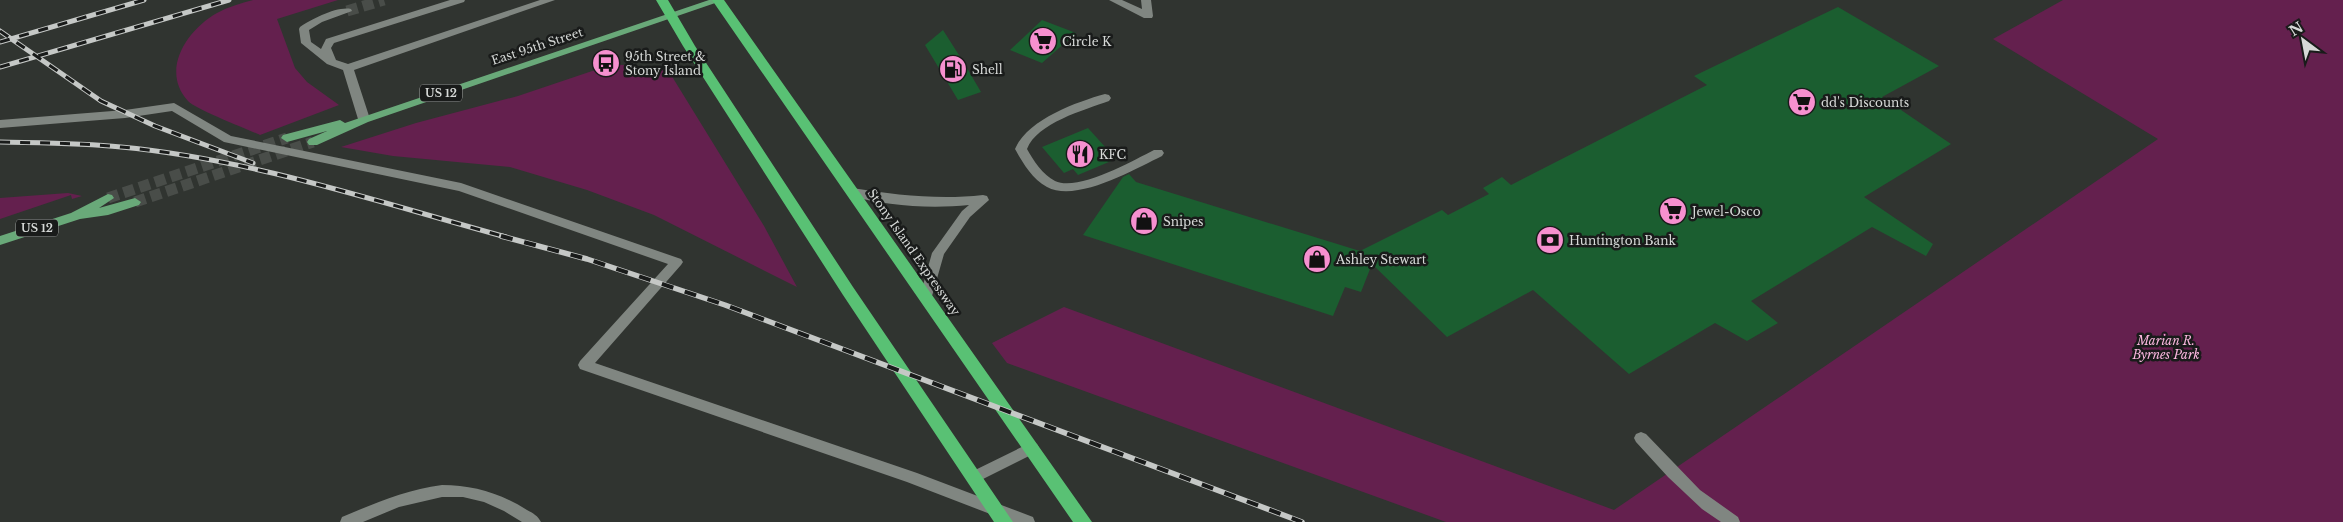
<svg xmlns="http://www.w3.org/2000/svg" width="2343" height="522" font-family="'Libre Baskerville',serif">
<style>
.green{fill:#64204e}
.building{fill:#1b5e30}
.lines{fill:none;stroke-linecap:round;stroke-linejoin:round}
.minor-tunnel{stroke:#494d49;stroke-width:11;stroke-dasharray:11 5.5;stroke-linecap:butt}
.major-tunnel{stroke:#494d49;stroke-width:11;stroke-dasharray:11 5.5;stroke-linecap:butt}
.minor{fill:#808681;fill-rule:evenodd}
.major{fill:#69a979;fill-rule:evenodd}
.highway{fill:#59c174;fill-rule:evenodd}
.rail-far1-casing{stroke:#c5c8c6;stroke-width:5}
.rail-casing{stroke:#c5c8c6;stroke-width:5.5}
.rail-far1{stroke:#191b1a;stroke-width:3;stroke-dasharray:10;stroke-linecap:butt}
.rail{stroke:#191b1a;stroke-width:4;stroke-dasharray:12;stroke-linecap:butt}
.labels{text-anchor:middle;dominant-baseline:central;stroke-width:5;stroke-linejoin:round;paint-order:stroke}
.shield{fill:#191b1a;stroke:#9da09e;stroke-width:1}
.shield-label{font-size:11px;font-weight:bold;fill:#d6d9d7}
.poi-label{font-size:12px;fill:#d6d9d7;stroke:#191b1a;text-anchor:start}
.street-label{font-size:12px;fill:#d6d9d7;stroke:#191b1a}
.park-label{font-size:12px;font-style:italic;fill:#fbb7df;stroke:#191b1a}
</style>
<rect width="100%" height="100%" fill="#303430"/>
<!-- green -->
<path class="green" d="M253,0H338L277,19L295,68L307,82L339,105L260,135C247,129 195,109 188,101C160,70 187,30 217,13C228,7 241,3 253,0Z
M2063,0H2343V522H1446L1007,363L992,343L1064,307L1614,510L2158,139L1993,39Z
M613,64L668,70L764,226L797,287L654,215L587,190L510,167L393,156L341,147L416,123L518,96Z
M68,193L82,196L72,199L71,195L0,219V198Z"/>
<!-- building -->
<path class="building" d="M1838,7L1939,66L1882,97L1951,144L1864,197L1933,244L1926,256L1872,227L1751,301L1778,323L1747,341L1715,323L1629,374L1533,290L1447,337L1372,264L1361,292L1345,287L1333,316L1083,235L1123,177L1129,174L1136,182L1360,251L1442,210L1448,215L1489,194L1483,188L1502,177L1511,185L1707,85L1694,76Z
M1042,20L1076,33L1042,63L1010,50Z
M943,30L964,63L981,92L958,100L925,45Z
M1088,128L1116,159L1078,175L1073,169L1064,173L1042,147Z"/>
<g class="lines">
<!-- minor-tunnel -->
<path class="minor-tunnel" d="M347,11L384,0"/>
<!-- major-tunnel -->
<path class="major-tunnel" d="M108,198L287,138
M135,202L313,142"/>
<!-- minor -->
<path class="minor" d="M450,0H465L464,2L334,43L331,48L336,60L348,64L540,0H555L354,70L370,119L364,123L358,119L343,70L327,64L301,43L299,29L300,27C312,19 337,6 351,9L352,11L322,22L309,30L311,42L321,49L326,39Z
M1109,0H1122L1142,9L1141,0H1151L1153,16L1152,18H1144Z
M1105,94L1109,95L1111,98L1109,101C1084,110 1037,123 1027,149C1033,160 1043,175 1055,181C1078,192 1132,161 1154,150H1162L1164,153L1162,156C1135,169 1077,203 1047,187C1032,179 1023,163 1015,149C1027,120 1076,102 1105,94Z
M174,103L231,136L461,183L681,259L683,262L681,265L595,363L917,473L1033,517L1035,522H1011L907,482L580,369L578,365L580,361L668,264L459,191L224,142L172,111L125,118L0,128V120L125,110Z
M852,188C896,195 939,200 983,195L987,196L989,200L970,217L944,254L932,296L931,299H921L920,296L932,253L962,211L969,205C930,209 885,206 848,195L846,192L848,189Z
M1641,432L1646,434L1700,490L1738,517L1740,522H1721L1702,509L1668,477L1636,442L1634,438L1636,434Z
M1032,442L1037,444L1039,448L1037,452L979,481L974,483L969,481L967,477L969,473Z
M442,485C473,485 500,493 527,510C533,513 538,516 541,522H522L504,511L484,502L463,497H442L399,507L363,522H340L342,517C375,503 406,490 442,485Z"/>
<!-- major -->
<path class="major" d="M709,0H724L368,122L317,145H309L307,142L309,139L327,131L287,142L281,138L283,135L340,120L345,123Z
M108,194L112,195L114,198L99,208L135,198L141,202L139,205L108,215L80,219L0,245V236L71,213Z"/>
<!-- highway -->
<path class="highway" d="M656,0H668L695,46L853,287L1013,522H994L843,295L683,46Z
M712,0H724L1092,522H1073Z"/>
<!-- rail-far1 casing -->
<g class="rail-far1-casing">
<path id="rail-far1" d="M0,31L101,101L155,126L253,163
M0,42L144,0
M0,67L229,0
M0,142C41,143 81,143 121,147C251,159 381,203 506,237"/>
</g>
<!-- rail casing -->
<g class="rail-casing">
<path id="rail" d="M501,236L587,259L725,305L1302,522"/>
</g>
<!-- rail-far1 -->
<use href="#rail-far1" class="rail-far1"/>
<!-- rail -->
<use href="#rail" class="rail"/>
</g>
<!-- icons -->
<defs>
<g id="supermarket-disc" transform="scale(1.4375)"><circle r="9.5" fill="#f690cf" stroke="#191b1a"/><path d="M-6-5.5h2.5l.6 2H6L4.5 2H-2.5L-4.4-4H-6ZM-1.5 3.2a1.3 1.3 0 1 0 .1 0ZM3 3.2a1.3 1.3 0 1 0 .1 0Z" fill="#111"/></g>
<g id="bus-disc" transform="scale(1.4375)"><circle r="9.5" fill="#f690cf" stroke="#191b1a"/><path d="M-5-6H5V4H4V6H2V4H-2V6H-4V4H-5ZM-3.5-4V0h7V-4ZM-3.5 1.2v1.5H-2V1.2ZM2 1.2v1.5H3.5V1.2Z" fill="#111"/></g>
<g id="fuel-disc" transform="scale(1.4375)"><circle r="9.5" fill="#f690cf" stroke="#191b1a"/><path d="M-5.5-6h7V0h2V4h1.3V-2.5L3-4.5l.8-.8L6-3V5H2.5V1h-1V6h-7ZM-4.2-4.7v3.2H.2V-4.7Z" fill="#111"/></g>
<g id="restaurant-disc" transform="scale(1.4375)"><circle r="9.5" fill="#f690cf" stroke="#191b1a"/><path d="M-5-6h1v4h1v-4h1v4h1v-4h1v5L-1.5 .5V6h-2V.5L-5-1ZM5-6V6H3V1.5H1.5Q1.5-4 5-6Z" fill="#111"/></g>
<g id="shop-disc" transform="scale(1.4375)"><circle r="9.5" fill="#f690cf" stroke="#191b1a"/><path d="M-5-2.5h2.3a2.7 3.5 0 0 1 5.4 0H5L5.5 6h-11ZM-1.5-2.5h3a1.5 2.3 0 0 0-3 0Z" fill="#111"/></g>
<g id="bank-disc" transform="scale(1.4375)"><circle r="9.5" fill="#f690cf" stroke="#191b1a"/><path d="M-6-4H6V4H-6ZM0-2.3a2.3 2.3 0 1 0 0 4.6a2.3 2.3 0 1 0 0-4.6Z" fill="#111"/></g>
</defs>
<g fill-rule="evenodd">
<use href="#supermarket-disc" x="1043" y="41"/>
<use href="#bus-disc" x="606" y="63"/>
<use href="#fuel-disc" x="953" y="69"/>
<use href="#supermarket-disc" x="1802" y="102"/>
<use href="#restaurant-disc" x="1080" y="154"/>
<use href="#supermarket-disc" x="1673" y="211"/>
<use href="#shop-disc" x="1144" y="221"/>
<use href="#bank-disc" x="1550" y="240"/>
<use href="#shop-disc" x="1317" y="259"/>
</g>
<g class="labels">
<!-- shield labels -->
<g class="shield">
<rect x="420" y="84.5" width="42" height="17" rx="4"/>
<rect x="16" y="219.5" width="42" height="17" rx="4"/>
</g>
<g class="shield-label">
<text x="441" y="93">US 12</text>
<text x="37" y="228">US 12</text>
</g>
<!-- poi labels -->
<g class="poi-label">
<text x="1062" y="41">Circle K</text>
<text x="625" y="56">95th Street &amp;<tspan x="625" dy="14">Stony Island</tspan></text>
<text x="972" y="69">Shell</text>
<text x="1821" y="102">dd's Discounts</text>
<text x="1099" y="154">KFC</text>
<text x="1692" y="211">Jewel-Osco</text>
<text x="1163" y="221">Snipes</text>
<text x="1569" y="240">Huntington Bank</text>
<text x="1336" y="259">Ashley Stewart</text>
</g>
<!-- street labels -->
<g class="street-label">
<text transform="translate(537 46) rotate(-18)">East 95th Street</text>
<text transform="translate(914 252) rotate(55)">Stony Island Expressway</text>
</g>
<!-- park labels -->
<g class="park-label">
<text x="2166" y="340">Marian R.<tspan x="2166" dy="14">Byrnes Park</tspan></text>
</g>
</g>
<!-- north arrow -->
<g transform="translate(2303 40) rotate(328)" stroke="#191b1a" stroke-width="4" paint-order="stroke">
<path d="M0-4L9 19L0 12L-9 19Z" fill="#d6d9d7"/>
<text y="-8" font-size="14" font-weight="bold" text-anchor="middle" fill="#d6d9d7">N</text>
</g>
</svg>
